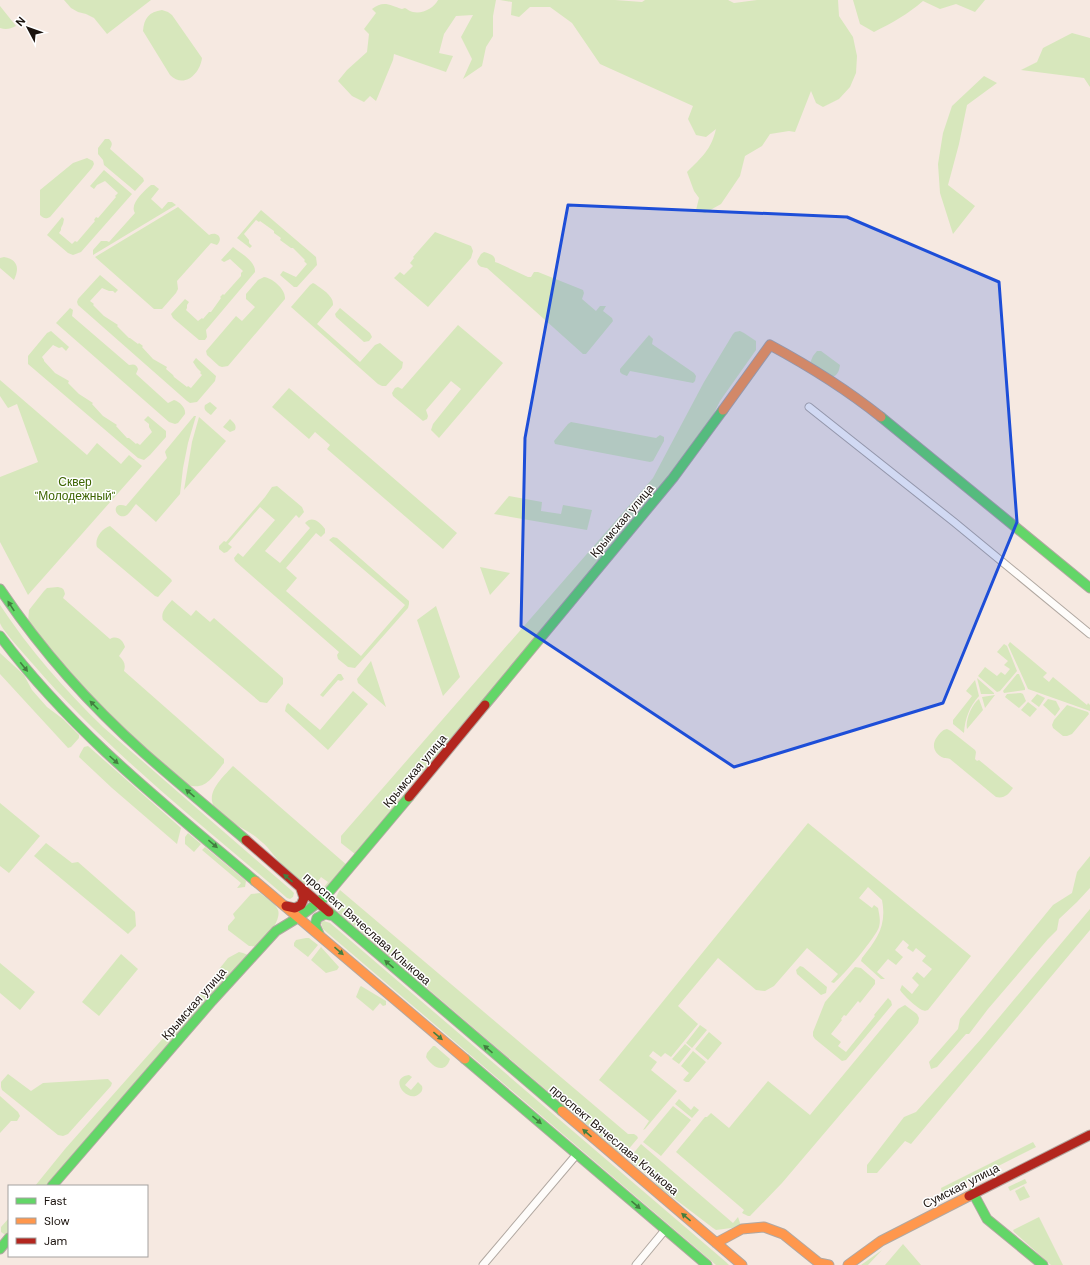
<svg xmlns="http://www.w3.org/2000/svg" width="1090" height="1265" font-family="'DM Sans',sans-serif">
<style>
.green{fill:#d7e7bc}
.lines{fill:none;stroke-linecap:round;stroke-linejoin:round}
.street-casing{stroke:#b1a8a1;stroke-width:9}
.fast-casing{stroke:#b1a8a1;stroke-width:11}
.slow-casing{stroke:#b1a8a1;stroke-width:11}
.jam-casing{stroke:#b1a8a1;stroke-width:11}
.street{stroke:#fefcfa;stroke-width:7}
.fast{stroke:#63d668;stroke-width:9}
.slow{stroke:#ff974d;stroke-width:9}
.jam{stroke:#b3261e;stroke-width:9}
.oneway{fill:#437e40}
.marked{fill:#1d4ed8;fill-opacity:0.2;stroke:#1d4ed8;stroke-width:3;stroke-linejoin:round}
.labels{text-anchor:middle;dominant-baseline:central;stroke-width:3;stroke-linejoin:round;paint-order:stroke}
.park-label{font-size:12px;fill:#3c6400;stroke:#fff}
.street-label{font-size:12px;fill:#1b130e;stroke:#fff}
</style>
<rect width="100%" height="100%" fill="#f6e9e1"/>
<!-- green -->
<path class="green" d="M64,0H151L107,34L94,18L86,14L78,12L71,8Z
M438,0H496L493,16V36L486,47L482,66L463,79L472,59L461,37L473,15L456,16L444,34L439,53L453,56L446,72L394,54L393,60L376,101L370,96L364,102L352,96L338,81L347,70L367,52L369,34L364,29L376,13L372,9C383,0 390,5 402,9L405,8C407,9 411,12 413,12C423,14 434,8 438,0Z
M500,0H615L642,2L645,0H728L734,3L757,0H838L839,16L853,37L857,56L856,73L850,87L839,99L823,107L816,103L811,91L795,132L789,131L770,134L762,146L745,156L740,176L721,204L705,213L696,210L699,198L694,191L687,172C702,157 711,150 716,129L706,137L696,135L688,119L693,106L600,64L572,23L550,7H530L519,17L511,15L512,2Z
M853,0H985L975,12L956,4L940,9L923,1C908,14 892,23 874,32L860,24Z
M0,6L16,26C10,29 6,30 0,28Z
M162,10L168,12L172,15L202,58C200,74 184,89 170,75L143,31C144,18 149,12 162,10Z
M1072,33L1090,38V87L1084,78L1021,70L1037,62L1043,48Z
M984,76L997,83L967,105L959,144L948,185L975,206L953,234L940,193L938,164L943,133L952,106Z
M105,139H109C113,143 112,145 110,149L143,178L144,181L135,191L104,165L103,160L98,154V148Z
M87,158L93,161L94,164L92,168L50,217C46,219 44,219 40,215V190L73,163Z
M104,170L132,194L81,252L73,255L68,253L47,235L62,217L64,219L63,224L61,228V230L59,233L72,244L75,241L77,242L95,221L94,220L96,217L98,218L116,197L115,196L118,193L105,181L97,185L94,189L90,186Z
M151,185H154L159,189L151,199L162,209L168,202H172L176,205L93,255V250L101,241H107L109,242L135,213C129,204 144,191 151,185Z
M178,207L209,235C217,231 224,238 217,245L211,243L177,281L178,289L176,293L162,309H154L95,257Z
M261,210L316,257L317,265L297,287H294L280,275L283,271L296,277L307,264L304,261L305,260L293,248H291L280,240L281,238L274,233V231L260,221L259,222L256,220L244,234L249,240V243L252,246L250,248L237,238Z
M435,232L471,246L473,251L471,258L428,307L394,278L400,272L404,275L413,266L410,263L414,258L413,257Z
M233,247C240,253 256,261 255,272L206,330L207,337L205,340H199L173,318L171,314L185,299L189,302L187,305V308L186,310L198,321L202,318L203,319L209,312H211L221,298L220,297L223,294L224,295L241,276V273L243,271L230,259L224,262L221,260Z
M484,252C490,254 496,255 495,262L498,263L528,277H531L534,272H538L583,290L584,293L582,299L596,311L600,306H606L603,311L612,318L613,321L586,354H583L487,268C482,267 478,267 477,261L481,254Z
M4,257C19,260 19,269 14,280L0,268V258Z
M100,275L118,290L115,293L113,291H109L102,288L90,301L94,304L93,305L104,316L118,325L117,326L129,338H130L138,344L139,343L143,346L142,347L153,359L167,367L166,369L173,375L174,377L187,387L188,386L191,388L202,375L200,373L201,372L197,368L193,362L196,358L216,376L215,381L197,402L190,403L187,401L78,305L77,302L78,299Z
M264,277C272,278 286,289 285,299L228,366L222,367L219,366L207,355L206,351L236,316L242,321L255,307L246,299V294L258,280Z
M313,283L315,284C322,289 334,296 333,305L317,324L360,362L375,345L380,343L401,361L403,362L402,368L386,386H382L378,384L291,307L310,285Z
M70,308L73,310L72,316L129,365C134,364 136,364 138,369L136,374L168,403L174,400C180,402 186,408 185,414L178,423L175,424L169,422L56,323Z
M340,308L370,333L372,337L369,341L364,342L336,317L335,314Z
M458,325L503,363L439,438L431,430L433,424L461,389L451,381L426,410L428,416L427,419L423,421L393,396L392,393L395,388L398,387L402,389Z
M51,331L69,347L66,351L62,347L59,348L53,345L42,357L44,360V361L55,373L69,381L68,383L79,394L93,403L92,404L103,416L117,425L116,426L127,438H129L136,444L137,443L140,445L152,432L149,427V424L144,420L148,416L166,431V437L150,455L144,460L138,458L28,364V356L47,333Z
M740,331L744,333L756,341V350L720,401L713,415L672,474L432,765L419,774L402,794L395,809L357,854H355L341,843V836L653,478L704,382L733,334L735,332Z
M649,335L653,339L652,344L694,373L696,376L695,381L693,383L630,371L627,376L622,374L620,372V369Z
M817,351H821L840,365C839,371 838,375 832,377L810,363L813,356Z
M0,380L87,455L97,443L121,464L129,455L142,466L28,595L0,542V477L38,462L17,404L8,408L0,396Z
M289,388L457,533L443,549L327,449L330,445L315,432L309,439L272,407Z
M210,402L217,408L211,415C207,412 203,410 205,405Z
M194,416H196L188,443L183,468L180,494L156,522L136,504C133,507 129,515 125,516C115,519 110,501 126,506L167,458L165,452L166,450Z
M199,417L226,441L184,490L192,442Z
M230,419C234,423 237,425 235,430L230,432L223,427Z
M571,422L656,438L660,435L664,437V441L653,461L650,462L555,444L554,441L568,424Z
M277,486L302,507L304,512L299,518L296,515L265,551L280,563L310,528L305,523C312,515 320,522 325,529V533L321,537L316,533L286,568L297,578L286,591L361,656L405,605L329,540L333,537L337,538L409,601V604L408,608L355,668L348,667L338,659L337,655L339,652L235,561L234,558L238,553L243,557L275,520L260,507L228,544L232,547L227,552L224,553L219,549V546L224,541L226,542L265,497L272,487Z
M509,496L542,502L541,511L561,514L563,505L592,510L587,530L494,514Z
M110,526L171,579L172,581L158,597L155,596L97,547C94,539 102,528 110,526Z
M480,567L510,573L490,595Z
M58,587C63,588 64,589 65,594L63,598L110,639C117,635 123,640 125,647L119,656C124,661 126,664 124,671L224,759V763C213,776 206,791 188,785C160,761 132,737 106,711C78,683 53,653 28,622L29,610L44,591L47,588Z
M172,600L191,616L196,610L210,622L214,618L283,678V684L267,703L260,702L163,620C160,612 167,606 172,600Z
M0,605C29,649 65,690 103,727L291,890L294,893L293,897L290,899L287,898C200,823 107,751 32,663C26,656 2,630 0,623C0,618 0,610 0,605Z
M436,606L460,677L443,696L417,620Z
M1010,642L1047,673L1043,677L1049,682L1053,677L1087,705L1088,703L1090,705V711L1028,689L1008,645Z
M1004,644L1007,646L1017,671L1000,691L997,692L978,676L985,667L997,676L1001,672L1005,675L1010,669L1004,665L1008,661L997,652Z
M0,653L24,675L32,690L47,707L63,719L79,735V738L71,747L68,748L0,674Z
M371,661L386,707L358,683L357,679Z
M338,674H341L344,679L341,681L338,680L323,697L320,695Z
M1017,674H1019L1025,688V690L1004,693L1003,691Z
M977,678L994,693V694H981Z
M975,680L979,696C969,707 965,719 964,733L953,724V720L972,696L966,691Z
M353,691L368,704L328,750L285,711L286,706L288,703L320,730Z
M1021,693L1023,694L1026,701L1019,708L1005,697L1007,694Z
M1037,694L1045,698L1039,707L1031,701Z
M995,695L985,708L982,697Z
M979,699L983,710L967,729C965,720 972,704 979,699Z
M1048,699L1056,701L1060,709L1055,716L1043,705Z
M1028,702L1037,709L1030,717L1021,710Z
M1067,705L1088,712L1089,714L1072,734L1067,736H1063L1053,728L1052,725L1054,720Z
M947,729L951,731L975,750L976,752L975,759L977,761L979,760L1013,788C1009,794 1004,799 996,797L950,759C948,758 946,758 944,758C934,754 931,745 937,737C940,733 942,730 947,729Z
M88,746L181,828L177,844L112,788L79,757L80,754L84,747Z
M233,766L348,866L324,892V887L328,882L321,877C319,880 316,884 312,885C299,889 275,856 267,847C264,843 259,840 256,837C245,828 214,816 212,801C210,788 225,775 233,766Z
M0,803L40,836L9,873L0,866Z
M808,823L971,956L928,1010C925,1011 925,1011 922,1010C916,1007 903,995 900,990L902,985L912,994L919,985L912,978L917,972L924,978L932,969L922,961L926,956L916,948L913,952L907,948L909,945L903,940L895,950L903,957L896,965L888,959L877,972L885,979H881L861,961L862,958C877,939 887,926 882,900L868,887L859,898L872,908L874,905L878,908C879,914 881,920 879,927C876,937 843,976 834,983L831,982L838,974L807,948L774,986L765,991L756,990L718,958L678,1006L698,1024L671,1057L665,1053L661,1057L653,1051L649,1056L657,1062L651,1070L677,1091L645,1129L643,1130L649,1121L599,1080Z
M188,833L201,844L194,852L185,844V837Z
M46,843L72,863L78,862L135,912L136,926L128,934L34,856Z
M205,847L246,881L245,887L237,888L241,883L202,850Z
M1090,856V888L1077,902L1059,919L1057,930L1048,939L988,1009L969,1034H966L937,1067L931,1069L929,1062L958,1029L960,1019L1053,905L1072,893L1077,872Z
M340,890L628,1134H634L637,1136L638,1138L627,1151L620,1153L338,912C334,904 335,897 340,890Z
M260,893C266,898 275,903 278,910C282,920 264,943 255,946C252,947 252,946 249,946L228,930V926L235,918L233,914L251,894Z
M1090,909V930L911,1144L905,1141L877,1173H867V1165L904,1117L916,1112L981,1039Z
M324,921L330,923L726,1262L729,1265H716L323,929L321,923Z
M306,938H309L318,945L308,957L294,946V943L296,940Z
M321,947L339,967L337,970L326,973L311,960Z
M239,952L243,953L248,955L50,1186H35L65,1149L173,1027L228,958Z
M121,954L138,969L99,1016L82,1002Z
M0,963L35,992L20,1010L0,993Z
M800,966L803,967L827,987L826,993L821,995L797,974L796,970Z
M855,967L861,968L875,980V984L860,1003L858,1001L846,1016L844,1015L841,1019L842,1020L831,1034L841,1042L838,1046L846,1052L875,1016L874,1015L888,998L891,1001L892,1005L846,1060L842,1061L815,1039L813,1036V1032L825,1002Z
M361,986L386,1001V1005L383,1006L380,1003L373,1011L356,997L360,987Z
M905,1005L917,1014L919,1018L918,1023L782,1183L750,1216H748L742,1213L744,1210L676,1152L705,1117H707L711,1113L729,1128L768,1081L810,1115L898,1009Z
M700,1025L707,1030L692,1048L686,1043Z
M709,1032L722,1043L708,1060L695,1049Z
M685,1044L691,1049L679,1064L672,1059Z
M433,1046H435L450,1059C445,1075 432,1067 426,1057L427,1053Z
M693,1051L706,1062L689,1082H686L683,1080L689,1073L681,1066Z
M8,1074L31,1091L43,1083L108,1079L112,1083L111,1086L68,1134L63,1136L58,1135L2,1090L1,1087V1082Z
M409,1075L412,1077L405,1085L411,1090L418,1082L422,1086C423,1089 422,1092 419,1094C408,1104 387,1078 409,1075Z
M0,1096L18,1112L20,1116L17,1121H11L0,1133Z
M679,1099L691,1110L694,1106L699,1110L692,1118L675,1104Z
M673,1106L691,1120L661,1156L643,1142Z
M1033,1142L1036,1147L955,1188L942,1193L941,1188Z
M641,1144L733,1223L738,1217L741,1226L739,1227L716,1230L713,1228L658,1186L654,1180L631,1162L632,1155Z
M1025,1179L1027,1183L1010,1191L1008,1187Z
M1024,1186L1030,1197L1020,1201L1015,1191Z
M1039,1217L1063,1265H1051L1014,1232L1013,1230Z
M9,1218V1234L7,1236L1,1232V1227Z
M903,1244L921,1265H885Z
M882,1250L868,1265H861Z"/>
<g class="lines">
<!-- street casing -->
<g class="street-casing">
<path id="street" d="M809,407L954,522L1090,634
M483,1265L577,1154
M636,1265L665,1230"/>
</g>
<!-- fast casing -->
<g class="fast-casing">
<path id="fast" d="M881,417L1090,588
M0,589C41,650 90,705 144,753C178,783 212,811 246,840
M0,636C71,731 165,805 255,881
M485,705L673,478L723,410
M329,912L562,1111
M319,934L315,925L317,918L325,914L334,916
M465,1059L707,1265
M52,1186L212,1001L276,931L299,917L324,898L409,797
M973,1193L987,1219L1043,1265
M0,1249L9,1238"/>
</g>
<!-- slow casing -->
<g class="slow-casing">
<path id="slow" d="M723,410L770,345C809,366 846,389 881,417
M255,881L465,1059
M562,1111L742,1265
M716,1243L742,1229L764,1227L783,1234L819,1263L829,1265
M848,1265L881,1241L969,1196"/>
</g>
<!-- jam casing -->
<g class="jam-casing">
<path id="jam" d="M409,797L485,705
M246,840L329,912
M286,906L295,908L301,905L304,898L301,889
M969,1196L1090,1135"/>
</g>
<!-- street -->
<use href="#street" class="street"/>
<!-- fast -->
<use href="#fast" class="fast"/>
<!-- slow -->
<use href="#slow" class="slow"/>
<!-- jam -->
<use href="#jam" class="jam"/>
</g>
<!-- one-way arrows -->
<defs><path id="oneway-solid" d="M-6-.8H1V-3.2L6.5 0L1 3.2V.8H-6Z"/></defs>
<g class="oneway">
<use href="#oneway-solid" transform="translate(11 606) rotate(-123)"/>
<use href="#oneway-solid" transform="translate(24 667) rotate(51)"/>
<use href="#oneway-solid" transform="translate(94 705) rotate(-135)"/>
<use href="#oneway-solid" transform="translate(114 760) rotate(42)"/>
<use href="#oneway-solid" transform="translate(190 793) rotate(-139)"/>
<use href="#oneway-solid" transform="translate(213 844) rotate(40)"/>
<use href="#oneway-solid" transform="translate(288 878) rotate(-140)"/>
<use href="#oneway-solid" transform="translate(339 951) rotate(41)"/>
<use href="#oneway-solid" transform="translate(389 964) rotate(-139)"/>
<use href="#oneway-solid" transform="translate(438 1036) rotate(40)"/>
<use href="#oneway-solid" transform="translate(488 1049) rotate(-139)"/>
<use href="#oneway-solid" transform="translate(537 1120) rotate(40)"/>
<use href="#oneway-solid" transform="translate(587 1133) rotate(-139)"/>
<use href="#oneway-solid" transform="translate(636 1205) rotate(41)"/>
<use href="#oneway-solid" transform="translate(686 1217) rotate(-140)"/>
</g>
<!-- marked area -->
<path class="marked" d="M568,205L847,217L999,282L1017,522L943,703L734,767L521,626L525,438Z"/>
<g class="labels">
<!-- park labels -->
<g class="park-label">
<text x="75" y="482">Сквер<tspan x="75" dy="14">"Молодежный"</tspan></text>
</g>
<!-- street labels -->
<g class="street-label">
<text transform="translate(622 521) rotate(-50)">Крымская улица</text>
<text transform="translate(415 771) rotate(-50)">Крымская улица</text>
<text transform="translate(367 929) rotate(41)">проспект Вячеслава Клыкова</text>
<text transform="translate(194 1004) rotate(-49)">Крымская улица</text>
<text transform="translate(614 1140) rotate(40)">проспект Вячеслава Клыкова</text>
<text transform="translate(961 1186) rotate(-27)">Сумская улица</text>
</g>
</g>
<!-- legend -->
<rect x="8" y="1185" width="140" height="72" fill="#ffffff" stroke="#a4a19f"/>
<rect x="16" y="1198" width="20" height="6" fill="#63d668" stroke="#a4a19f"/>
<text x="44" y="1205" font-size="12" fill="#1b130e">Fast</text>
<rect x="16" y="1218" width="20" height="6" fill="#ff974d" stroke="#a4a19f"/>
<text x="44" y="1225" font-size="12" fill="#1b130e">Slow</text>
<rect x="16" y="1238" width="20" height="6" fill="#b3261e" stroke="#a4a19f"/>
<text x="44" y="1245" font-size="12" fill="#1b130e">Jam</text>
<!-- north arrow -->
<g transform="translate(28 28) rotate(311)" stroke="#ffffff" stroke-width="3" paint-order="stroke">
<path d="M0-3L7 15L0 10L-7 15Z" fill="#1b130e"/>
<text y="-6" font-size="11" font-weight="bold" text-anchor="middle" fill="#1b130e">N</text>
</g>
</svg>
